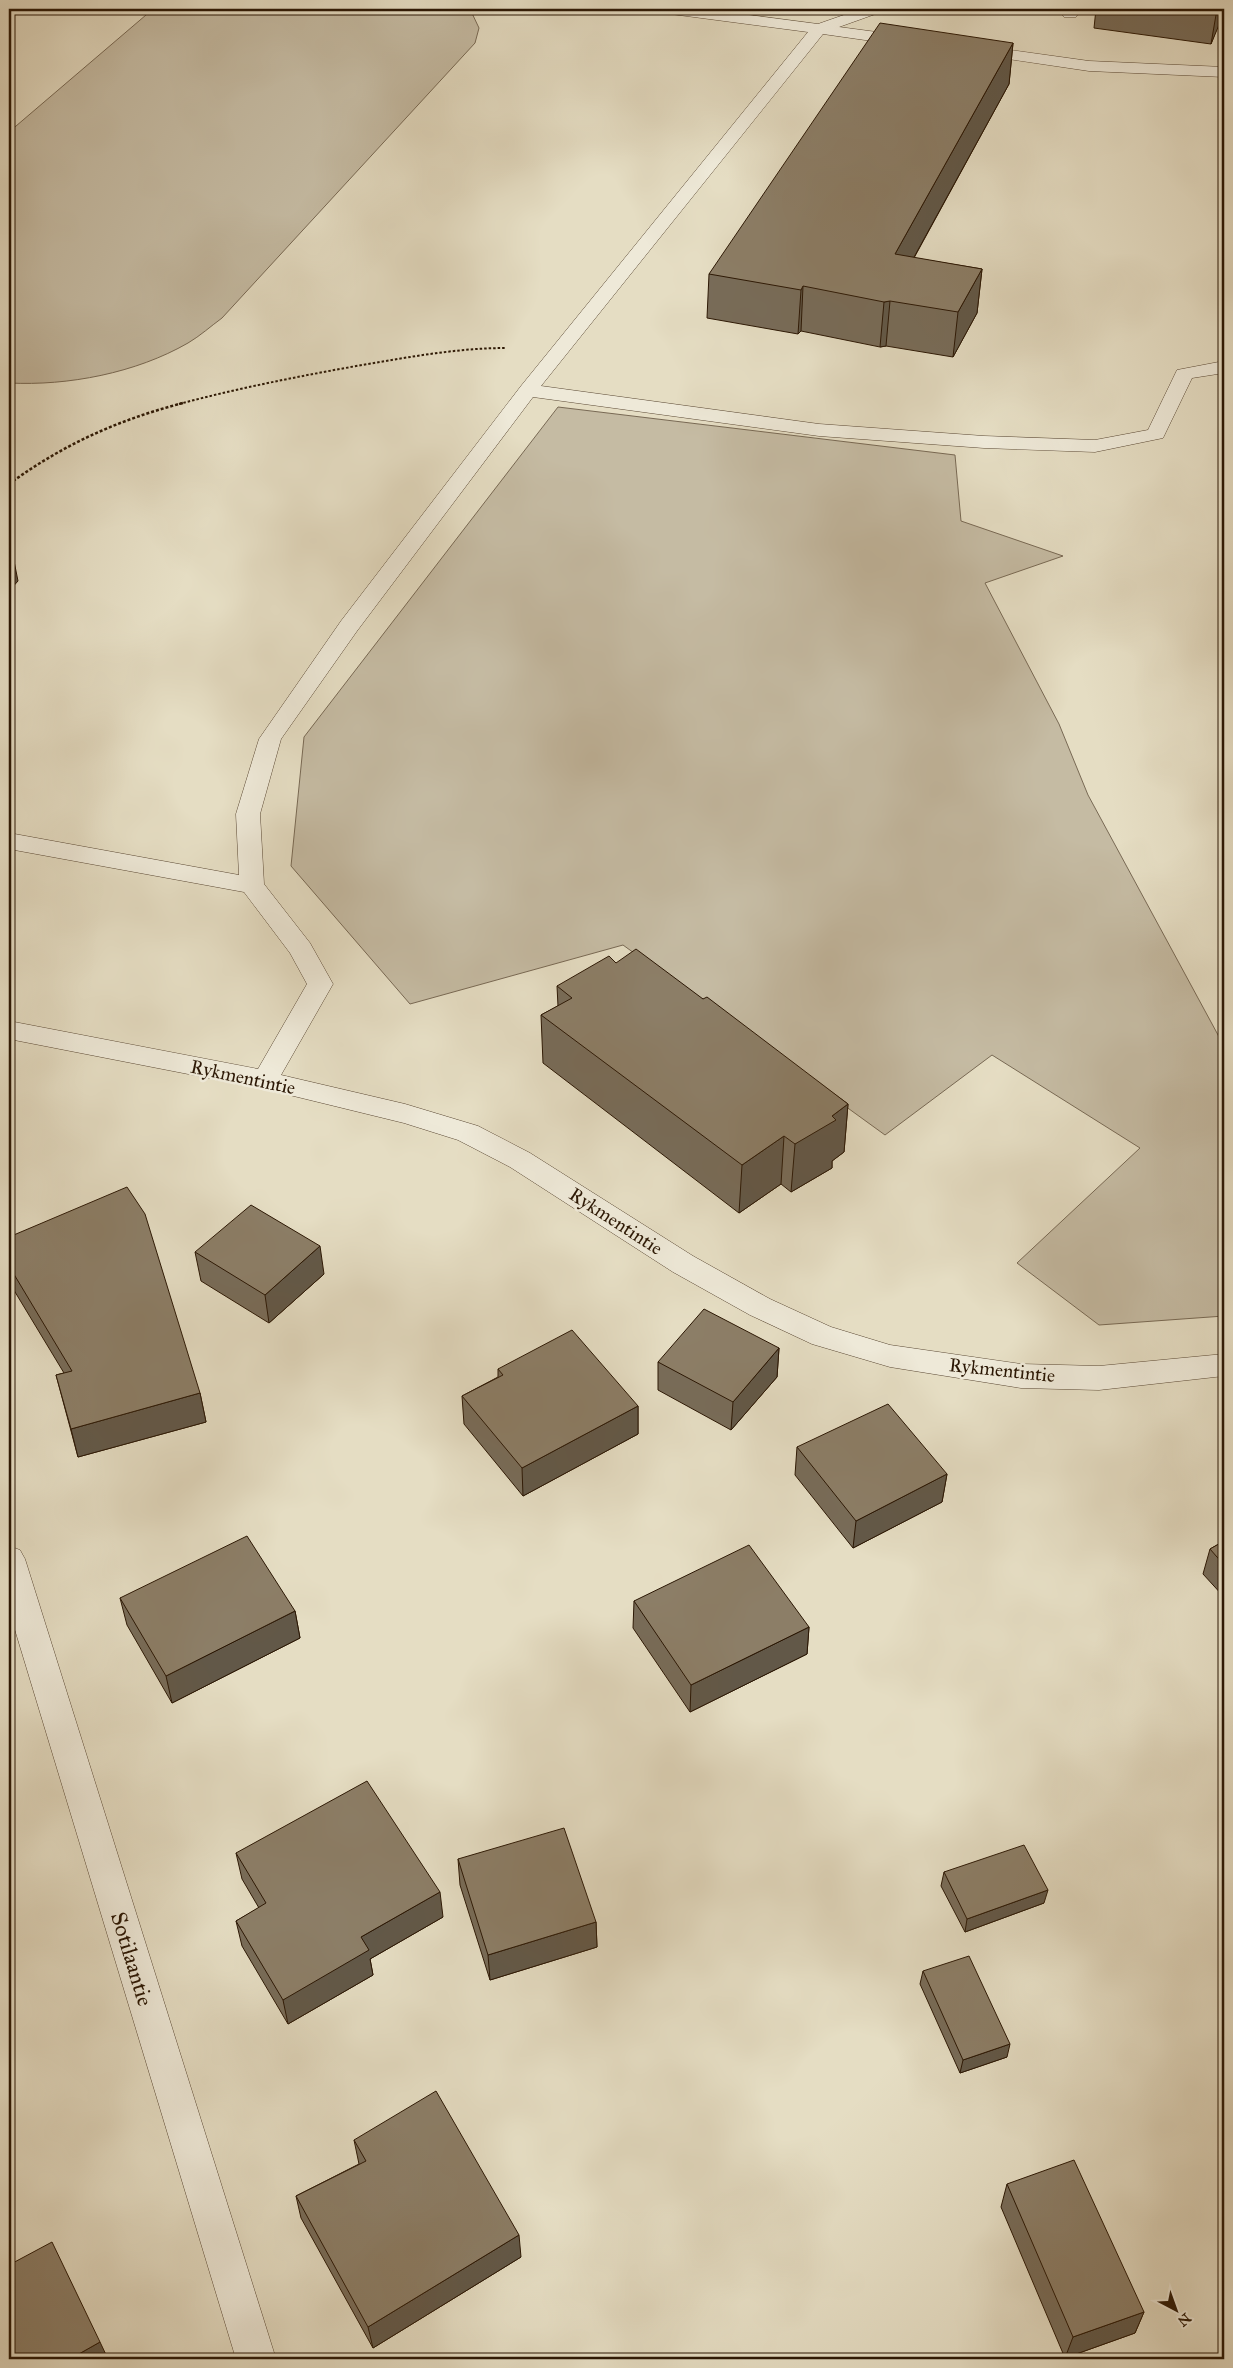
<svg xmlns="http://www.w3.org/2000/svg" width="1233" height="2368" font-family="'IM FELL Great Primer',serif">
<style>
.green{fill:#c5bba3;stroke:#786954}
.lines{fill:none;stroke-linecap:round;stroke-linejoin:round}
.minor-casing{stroke:#5a4834;stroke-width:1}
.path-far1{stroke:#2b1704;stroke-width:2;stroke-dasharray:2.5 2;stroke-linecap:butt}
.path{stroke:#2b1704;stroke-width:2.5;stroke-dasharray:3 2;stroke-linecap:butt}
.minor{fill:#eee9d8;fill-rule:evenodd}
.wall{fill:#786c59;stroke:#2b1704}
.shaded-wall{fill:#625848;stroke:#2b1704}
.building{fill:#8c7e67;stroke:#2b1704}
.labels{text-anchor:middle;dominant-baseline:central;stroke-width:5;stroke-linejoin:round;paint-order:stroke}
.street-label{font-size:19px;fill:#2b1704;stroke:#eee9d8}
.near-street-label{font-size:22px;fill:#2b1704;stroke:#eee9d8}
</style>
<rect width="100%" height="100%" fill="#e5ddc3"/>
<filter id="stains"><feTurbulence type="fractalNoise" baseFrequency=".004" numOctaves="4"/><feColorMatrix values="0 0 0 0 .2 0 0 0 0 .09 0 0 0 0 .02 0 0 0 .5 -.17"/></filter>
<radialGradient id="worn" r=".72"><stop offset=".6" stop-color="#630" stop-opacity="0"/><stop offset="1" stop-color="#630" stop-opacity=".3"/></radialGradient>
<!-- green -->
<path class="green" d="M153,9H470L479,28L475,43L222,318C211,326 200,336 188,343C136,373 68,386 9,383V132Z
M558,407L955,455L961,521L1063,556L985,583L1059,724L1088,795L1224,1046V1316L1099,1325L1017,1263L1140,1148L992,1055L885,1135L623,945L410,1004L291,866L304,737Z"/>
<g class="lines">
<!-- minor casing -->
<g class="minor-casing">
<path id="minor" d="M663,9H704L818,24L861,9H883L881,12L839,27L907,36L913,38L915,41L913,44L907,46L823,34L541,386L819,424L984,436L1095,440L1148,430L1177,370L1224,361V373L1192,378L1163,438L1095,452L984,448L819,436L533,397L357,631L281,739L260,814L264,884L310,943L333,984L281,1075L405,1104L478,1126L530,1153L693,1256L770,1299L831,1327L890,1345L1021,1364L1099,1366L1224,1354V1376L1099,1390L1021,1388L890,1367L812,1344L750,1315L673,1272L510,1167L458,1140L404,1123L265,1089L9,1039V1021L258,1069L307,984L290,953L244,892L9,849V833L239,875L236,814L259,739L341,621L521,386L808,32L671,14L665,12Z
M1065,9H1081L1076,17H1064L1062,14Z
M974,45L1089,61L1224,67V77L1089,71L968,53L966,50L968,47Z
M9,1546L20,1550L25,1559L276,2359H236L9,1610Z"/>
</g>
<!-- path-far1 -->
<path class="path-far1" d="M179,404C239,388 300,376 362,365C410,357 457,348 506,348"/>
<!-- path -->
<path class="path" d="M9,484C64,444 118,420 183,403"/>
<!-- minor -->
<use href="#minor" class="minor"/>
</g>
<!-- wall -->
<path class="wall" d="M1096,9H1224L1211,44L1094,28Z
M1013,43L1009,84L914,258L982,269L977,313L953,357L886,346L880,347L801,331L798,334L707,318L709,274Z
M557,986L703,999L848,1104L844,1152L832,1161V1168L791,1192L781,1184L739,1213L543,1063L541,1015L558,1006Z
M9,1237L200,1393L206,1422L78,1457L56,1375L64,1373L9,1282Z
M195,1252L324,1274L269,1323L201,1281Z
M779,1348L777,1377L731,1430L658,1390V1362Z
M498,1369L638,1406V1434L523,1496L464,1424L462,1396L498,1377Z
M797,1447L947,1474L942,1502L853,1548L795,1475Z
M1224,1541V1597L1203,1574L1210,1549Z
M120,1598L295,1611L300,1638L172,1703L127,1625Z
M634,1601L809,1627L807,1654L690,1712L633,1628Z
M236,1853L443,1917L370,1959L373,1975L288,2024L242,1946L236,1921L259,1908L242,1879Z
M458,1859L596,1922L597,1947L490,1980L460,1885Z
M944,1872L1044,1903L965,1932L941,1886Z
M923,1971L1007,2057L960,2073L920,1984Z
M354,2140L521,2257L373,2348L301,2218L296,2196L359,2164Z
M1007,2184L1144,2312L1135,2333L1065,2358L1001,2207Z"/>
<!-- shaded-wall -->
<path class="shaded-wall" d="M1217,9H1224V13L1211,44Z
M1013,43L1009,84L891,299L895,254Z
M982,269L977,313L953,357L958,312Z
M803,286L801,331L798,334L801,290Z
M890,301L886,346L880,347L884,302Z
M9,536L18,581L9,591Z
M848,1104L844,1152L832,1161V1168L791,1192L795,1144Z
M784,1136L781,1184L739,1213L742,1165Z
M320,1246L324,1274L269,1323L265,1295Z
M779,1348L777,1377L731,1430L733,1402Z
M200,1393L206,1422L78,1457L71,1429Z
M638,1406V1434L523,1496L522,1468Z
M947,1474L942,1502L853,1548L856,1521Z
M295,1611L300,1638L172,1703L166,1676Z
M809,1627L807,1654L690,1712L691,1685Z
M1048,1890L1044,1903L965,1932L967,1919Z
M440,1892L443,1917L370,1959L373,1975L288,2024L283,2000L361,1937Z
M596,1922L597,1947L490,1980L488,1955Z
M1010,2044L1007,2057L960,2073L963,2060Z
M519,2235L521,2257L373,2348L368,2327Z
M1144,2312L1135,2333L1065,2358L1073,2337Z
M100,2342L108,2359H70Z"/>
<!-- building -->
<path class="building" d="M1206,9H1217V10Z
M880,23L1013,43L895,254L982,269L958,312L890,301L884,302L803,286L801,290L709,274Z
M636,949L703,999L707,997L848,1104L832,1116L836,1120L795,1144L784,1136L742,1165L541,1015L572,998L557,986L609,956L616,963Z
M127,1187L145,1214L200,1393L71,1429L56,1375L72,1371L9,1266V1237Z
M251,1205L320,1246L265,1295L195,1252Z
M704,1309L779,1348L733,1402L658,1362Z
M572,1330L638,1406L522,1468L462,1396L503,1375L498,1369Z
M888,1404L947,1474L856,1521L797,1447Z
M247,1536L295,1611L166,1676L120,1598Z
M1224,1541V1565L1210,1549Z
M749,1545L809,1627L691,1685L634,1601Z
M367,1781L440,1892L361,1937L369,1950L283,2000L236,1921L266,1903L236,1853Z
M564,1828L596,1922L488,1955L458,1859Z
M1024,1845L1048,1890L967,1919L944,1872Z
M969,1956L1010,2044L963,2060L923,1971Z
M436,2091L519,2235L368,2327L296,2196L366,2161L354,2140Z
M1074,2160L1144,2312L1073,2337L1007,2184Z
M52,2242L100,2342L70,2359H9V2265Z"/>
<g class="labels">
<!-- street labels -->
<g class="street-label">
<text transform="translate(243 1077) rotate(12)">Rykmentintie</text>
<text transform="translate(616 1221) rotate(33)">Rykmentintie</text>
<text transform="translate(1002 1370) rotate(6)">Rykmentintie</text>
</g>
<!-- near-street labels -->
<g class="near-street-label">
<text transform="translate(132 1959) rotate(73)">Sotilaantie</text>
</g>
</g>
<!-- margin -->
<rect width="1233" height="2368" fill="none" stroke="#e5ddc3" stroke-width="30"/>
<rect x="10" y="10" width="1213" height="2348" fill="none" stroke="#2b1704" stroke-width="2.5"/>
<rect x="15" y="15" width="1203" height="2338" fill="none" stroke="#2b1704"/>
<!-- north arrow -->
<g transform="translate(1176 2310) rotate(139)" stroke="#eee9d8" stroke-width="4" paint-order="stroke">
<path d="M0-4L9 19L0 12L-9 19Z" fill="#2b1704"/>
<text y="-8" font-size="14" font-weight="bold" text-anchor="middle" fill="#2b1704">N</text>
</g>
<rect width="100%" height="100%" filter="url(#stains)"/>
<rect width="100%" height="100%" fill="url(#worn)"/>
</svg>
